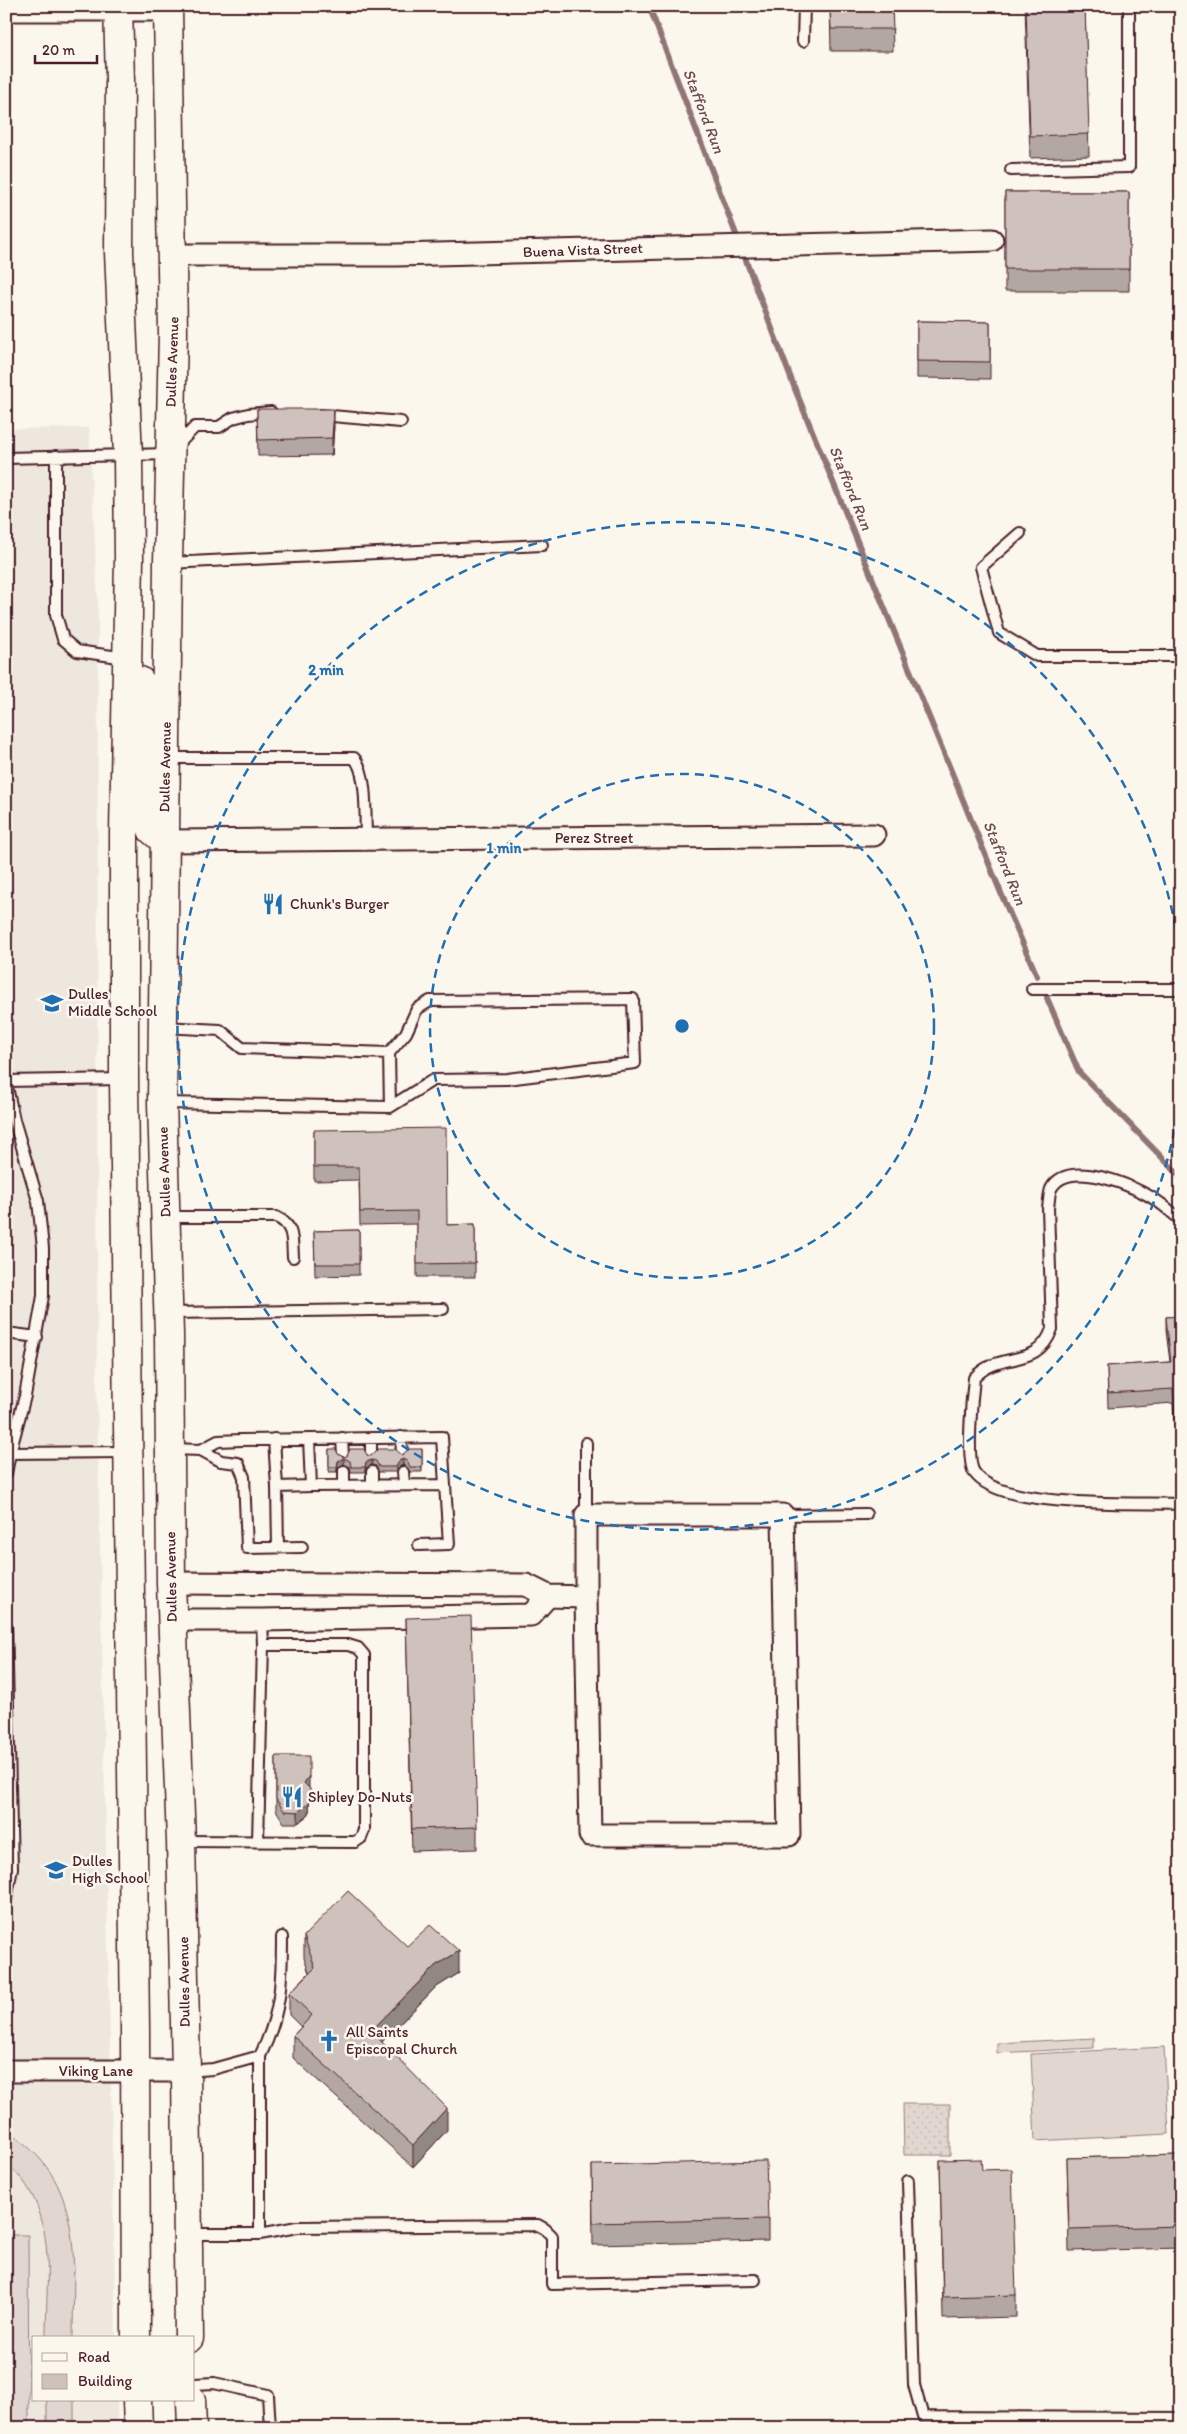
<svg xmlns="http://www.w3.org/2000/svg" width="1187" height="2434" font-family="Itim,sans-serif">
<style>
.built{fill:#eee7de}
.green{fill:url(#green-dots);stroke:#967b7e}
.pitch{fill:#e2d7d0;stroke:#967b7e}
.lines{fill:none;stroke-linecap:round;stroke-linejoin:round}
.stream{stroke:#907477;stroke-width:6}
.lane-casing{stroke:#4a1f2b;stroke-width:14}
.street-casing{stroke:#4a1f2b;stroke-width:25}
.secondary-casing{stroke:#4a1f2b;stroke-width:31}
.lane{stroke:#fbf7ec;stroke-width:10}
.street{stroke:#fbf7ec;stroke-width:21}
.secondary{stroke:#fbf7ec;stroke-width:28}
.wall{fill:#b2a7a2;stroke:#4a1f2b}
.shaded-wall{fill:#918884;stroke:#4a1f2b}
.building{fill:#cfc2bc;stroke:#4a1f2b}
.ring{fill:none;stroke:#1f6fb2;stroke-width:2.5;stroke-dasharray:9 6}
.labels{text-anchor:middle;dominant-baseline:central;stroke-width:5;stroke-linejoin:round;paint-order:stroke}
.street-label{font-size:15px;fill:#4a1f2b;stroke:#fbf7ec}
.poi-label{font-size:15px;fill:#4a1f2b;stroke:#fbf7ec;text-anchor:start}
.water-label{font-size:16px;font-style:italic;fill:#6d4a51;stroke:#fbf7ec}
.centre{fill:#1f6fb2;stroke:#fbf7ec;stroke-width:2.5}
.ring-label{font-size:15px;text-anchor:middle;font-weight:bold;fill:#1f6fb2;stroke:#fbf7ec;stroke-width:5;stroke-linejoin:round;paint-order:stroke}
</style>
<defs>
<pattern id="green-dots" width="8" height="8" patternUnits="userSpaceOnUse" patternTransform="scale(1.25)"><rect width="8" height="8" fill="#e2d7d0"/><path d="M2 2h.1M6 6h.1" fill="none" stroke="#c3b8b3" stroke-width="1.8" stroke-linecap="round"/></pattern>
</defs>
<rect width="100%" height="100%" fill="#fbf7ec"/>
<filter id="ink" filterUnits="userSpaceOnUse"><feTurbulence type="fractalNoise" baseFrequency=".02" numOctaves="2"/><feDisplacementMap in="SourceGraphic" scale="10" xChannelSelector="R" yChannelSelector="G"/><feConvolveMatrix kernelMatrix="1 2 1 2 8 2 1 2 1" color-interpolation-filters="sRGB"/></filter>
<g filter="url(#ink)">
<!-- built -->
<path class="built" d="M89,428L98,604L97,1402L116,2338H34V2400H117V2428H6V429Z"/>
<!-- green -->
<path class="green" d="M903,2104H950V2155H904Z"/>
<!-- pitch -->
<path class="pitch" d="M1094,2038V2048L997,2053V2043Z
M1164,2047L1169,2134L1035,2141L1031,2054Z
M6,2131C86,2179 73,2258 73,2338H46C46,2275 59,2207 6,2163Z
M6,2235H28L29,2428H6Z
M47,2400H74V2428H47Z"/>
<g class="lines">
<!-- stream -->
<path class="stream" d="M649,6L795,389L1003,898L1037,976
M1047,998L1079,1072L1181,1177"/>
<!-- lane casing -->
<g class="lane-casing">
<path id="lane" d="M803,41L804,6
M1011,170L1129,167V6
M320,415L401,422
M56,456V615L63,639L77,651L126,658
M6,458L169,454L195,427H219L233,418L248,414L271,412
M1020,533L981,567L999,633L1037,656H1181
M168,563L542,545
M166,758H354C368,772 365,820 366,839
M1032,989H1181
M164,1027L220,1030L242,1048L389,1053L390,1107
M6,1081L123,1079
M6,1082L14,1120L38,1201L43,1248V1296L25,1396L10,1453L127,1452
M163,1103L390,1107L433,1080L507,1079L635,1063L633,999L430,1001L417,1009L406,1033L389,1053
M166,1217H276C294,1225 292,1239 293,1257
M1181,1220C1173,1214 1165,1206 1157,1201C1136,1186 1067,1157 1051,1189C1049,1194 1049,1202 1048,1208L1052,1329C1037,1371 1000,1349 974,1378C972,1395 966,1460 974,1472C998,1510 1138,1502 1181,1504
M169,1313L443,1309
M6,1333L37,1337
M401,1437L402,1454
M342,1438L343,1456
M371,1438V1455
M274,1439L277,1487L311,1486
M586,1443V1515
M171,1449L201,1450L218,1441L241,1440L442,1437L445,1485L311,1486L309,1439
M201,1450L221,1461L238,1463L244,1477L247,1548L302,1547
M344,1471V1485
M372,1472V1485
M403,1472L404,1484
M6,1474L10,1453
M277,1487L278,1547
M783,1515L866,1514
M419,1545L449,1544L445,1485
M6,1625L12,1868L6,1900
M182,1841L355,1842L361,1838L364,1830V1655L358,1648L348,1645H263L262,1620
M258,1841L263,1645
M187,2071L213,2069L260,2056
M908,2181L914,2385L923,2417L1181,2418
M189,2234H260L297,2227L538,2225L545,2229L552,2236V2284L755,2280
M260,2234V2056C281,2015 282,1981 282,1937
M194,2384L214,2383L268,2395L270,2428"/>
</g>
<!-- street casing -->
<g class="street-casing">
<path id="street" d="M6,10H168
M173,255H396L992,240
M165,841L874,835
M171,1583L526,1585L548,1596L531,1615L262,1620H171
M548,1596L586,1597V1515H783L789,1835H590L586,1597
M6,2071H186"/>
</g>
<!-- secondary casing -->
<g class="secondary-casing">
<path id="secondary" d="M118,6L120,81L119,252L128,456L129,559L124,834V1079L135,2029L136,2338
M168,6L173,333L168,563L162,1103L169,1334L171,1583L181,1841L186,2071L189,2338
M140,681L146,693L145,807L152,830L165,841
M137,2400L138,2428
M191,2400L192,2428"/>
</g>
<!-- lane -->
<use href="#lane" class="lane"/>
<!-- street -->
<use href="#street" class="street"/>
<!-- secondary -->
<use href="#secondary" class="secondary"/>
</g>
<!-- wall -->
<path class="wall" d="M830,6H892L893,51H831Z
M1025,6H1085L1089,156L1030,158Z
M1005,192H1129V291H1005Z
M917,321L990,322V379L917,378Z
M257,409L334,426L332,455L258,456Z
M314,1130L447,1225L475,1224V1277H417V1224L360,1225L359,1180L314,1181Z
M359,1230V1275L315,1276L314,1231Z
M1181,1316V1450H1176L1173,1403L1108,1408L1107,1366L1170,1362L1166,1331V1317Z
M329,1449L343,1457L367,1455L371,1456L402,1455L422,1449V1472H410L408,1468L403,1465L399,1467L396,1472H379L376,1466L372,1465L366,1468L365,1472H351L350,1467L344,1464L338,1467L337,1472H329Z
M406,1618L477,1827V1849L412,1851Z
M276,1756L309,1788V1814L298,1823H284L276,1810Z
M304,1936L407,1946L459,1973L435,1988L382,2042L447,2130L413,2167L293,2058V2036L301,2027L289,2015V1993L309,1973L304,1958Z
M1181,2155V2248L1069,2251L1067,2158Z
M940,2160L982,2170L1016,2295V2317L943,2319Z
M592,2165L768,2219V2241L593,2245Z"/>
<!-- shaded-wall -->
<path class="shaded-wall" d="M334,409V426L332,455V438Z
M344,1458V1464L338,1467L337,1472V1467L338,1461Z
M403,1459V1465L399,1467L396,1472V1467L399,1461Z
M372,1460V1465L366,1468L365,1472V1467L366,1462Z
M309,1776V1788L304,1783Z
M310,1789L309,1814L298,1823V1812Z
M459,1951V1973L435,1988L371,2053V2031L435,1966Z
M447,2108V2130L413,2167V2145Z"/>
<!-- building -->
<path class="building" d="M830,6H892L893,29H831Z
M1026,6H1085L1089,134L1030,136Z
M1005,192H1129V269H1005Z
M917,321L990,322V362L917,361Z
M257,409H334L332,438L258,440Z
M446,1128L447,1225L475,1224V1263L417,1264V1211L360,1212L359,1167H314V1130Z
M359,1230V1264H315L314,1231Z
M1181,1316V1436H1176L1173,1389L1108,1393L1107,1366L1171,1362L1166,1317Z
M329,1449H336L338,1454L343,1457L347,1456L350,1449H364L367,1455L371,1456L378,1449H395L402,1455L409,1449H422V1467H410L408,1462L403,1459L399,1461L396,1467H379L376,1461L372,1460L366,1462L365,1467H351L350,1461L344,1458L338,1461L337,1467H329Z
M471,1616L477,1827L412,1829L406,1618Z
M276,1756H309V1776L304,1783L310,1789L309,1803L298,1812L284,1811L276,1799Z
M348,1891L407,1946L430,1925L459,1951L435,1966L371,2031L447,2108L413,2145L293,2036L312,2015L289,1993L315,1968L304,1936Z
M1181,2155V2226L1069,2229L1067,2158Z
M981,2159L982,2170L1012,2169L1016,2295L943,2297L940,2160Z
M766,2161L768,2219L593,2223L592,2165Z"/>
</g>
<!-- distance rings -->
<g class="ring">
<circle cx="682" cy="1026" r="252"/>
<path d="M1180 1100A504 504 0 1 1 1180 952"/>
</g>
<!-- icons -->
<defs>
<g id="restaurant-bare" transform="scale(1.725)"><path d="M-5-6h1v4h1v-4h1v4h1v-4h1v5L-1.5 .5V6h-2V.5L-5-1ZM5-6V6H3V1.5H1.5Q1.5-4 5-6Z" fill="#1f6fb2" stroke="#fbf7ec" stroke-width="2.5" paint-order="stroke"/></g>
<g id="school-bare" transform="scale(1.725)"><path d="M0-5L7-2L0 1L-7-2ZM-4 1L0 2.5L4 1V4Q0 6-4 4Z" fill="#1f6fb2" stroke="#fbf7ec" stroke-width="2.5" paint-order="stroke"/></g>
<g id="church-bare" transform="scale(1.725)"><path d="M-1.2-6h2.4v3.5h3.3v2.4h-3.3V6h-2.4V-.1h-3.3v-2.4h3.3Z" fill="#1f6fb2" stroke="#fbf7ec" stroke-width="2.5" paint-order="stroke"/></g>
</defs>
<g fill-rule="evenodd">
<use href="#restaurant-bare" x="273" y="904"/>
<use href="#school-bare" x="52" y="1003"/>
<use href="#restaurant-bare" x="292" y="1797"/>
<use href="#school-bare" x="56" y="1870"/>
<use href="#church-bare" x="329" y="2041"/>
</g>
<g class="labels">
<!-- street labels -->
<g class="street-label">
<text transform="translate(583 250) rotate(-2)">Buena Vista Street</text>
<text transform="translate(172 362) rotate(-88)">Dulles Avenue</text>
<text transform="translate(165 767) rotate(-89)">Dulles Avenue</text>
<text x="594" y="838">Perez Street</text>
<text transform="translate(164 1172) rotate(-92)">Dulles Avenue</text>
<text transform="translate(171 1577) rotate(-91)">Dulles Avenue</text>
<text transform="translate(184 1982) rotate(-91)">Dulles Avenue</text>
<text x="96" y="2071">Viking Lane</text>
</g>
<!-- poi labels -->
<g class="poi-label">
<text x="290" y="904">Chunk's Burger</text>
<text x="68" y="994">Dulles<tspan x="68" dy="17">Middle School</tspan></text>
<text x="308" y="1797">Shipley Do-Nuts</text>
<text x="72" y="1861">Dulles<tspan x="72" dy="17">High School</tspan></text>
<text x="346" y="2032">All Saints<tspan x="346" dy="17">Episcopal Church</tspan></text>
</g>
<!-- water labels -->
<g class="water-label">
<text transform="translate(704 111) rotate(69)">Stafford Run</text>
<text transform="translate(851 488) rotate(68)">Stafford Run</text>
<text transform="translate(1005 863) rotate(68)">Stafford Run</text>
</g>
</g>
<circle cx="682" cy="1026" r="8" class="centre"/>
<g class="ring-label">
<text x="326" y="675">2 min</text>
<text x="504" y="853">1 min</text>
</g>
<!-- margin -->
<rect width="1187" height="2434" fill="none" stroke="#fbf7ec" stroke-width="25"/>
<rect x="12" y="12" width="1162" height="2409" fill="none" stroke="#4a1f2b" stroke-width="2" filter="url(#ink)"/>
<!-- legend -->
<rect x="32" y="2336" width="162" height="65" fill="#fbf7ec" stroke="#b4a19f"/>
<rect x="42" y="2353" width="25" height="8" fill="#fbf7ec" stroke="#b4a19f"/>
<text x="78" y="2362" font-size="15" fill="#4a1f2b">Road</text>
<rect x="42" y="2374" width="25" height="15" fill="#cfc2bc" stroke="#b4a19f"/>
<text x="78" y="2386" font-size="15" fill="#4a1f2b">Building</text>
<!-- scale -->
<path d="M35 55v8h62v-8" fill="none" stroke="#4a1f2b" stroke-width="2.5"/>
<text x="42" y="55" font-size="15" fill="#4a1f2b" stroke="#fbf7ec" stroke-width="4" paint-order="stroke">20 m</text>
</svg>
